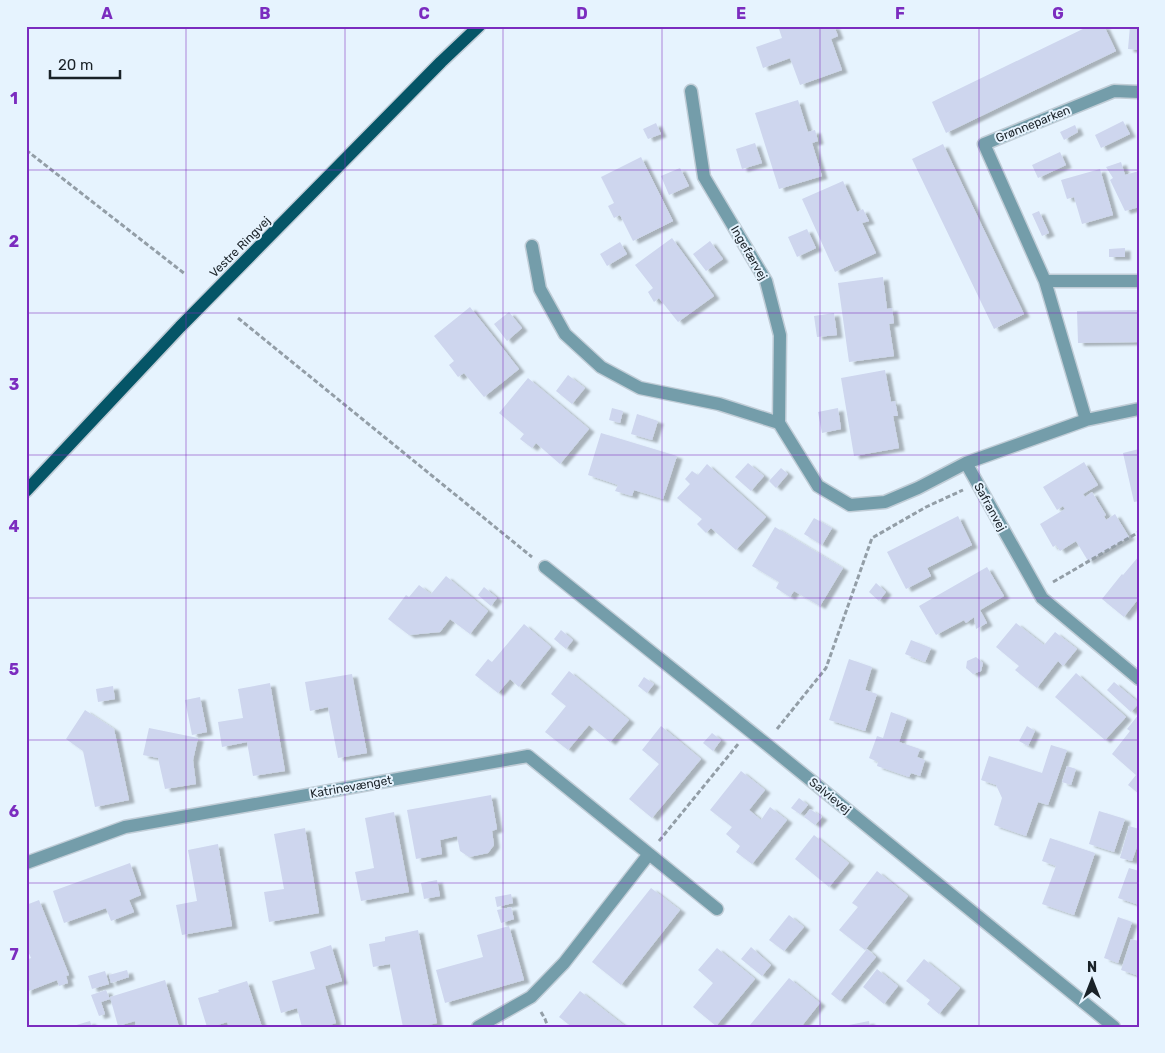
<svg xmlns="http://www.w3.org/2000/svg" width="1165" height="1053" font-family="Rubik,sans-serif">
<style>
.building{fill:#ced6ee;filter:url(#shadow)}
.lines{fill:none;stroke-linecap:round;stroke-linejoin:round}
.street-casing{stroke:#c1cdd7;stroke-width:15}
.primary-casing{stroke:#c1cdd7;stroke-width:15}
.path{stroke:#939ea7;stroke-width:3;stroke-dasharray:5 2.5;stroke-linecap:butt}
.street{stroke:#749daa;stroke-width:12}
.primary{stroke:#055567;stroke-width:12}
.grid{fill:none;stroke:#7b2cbf;stroke-width:1;stroke-opacity:0.55}
.labels{text-anchor:middle;dominant-baseline:central;stroke-width:4;stroke-linejoin:round;paint-order:stroke}
.street-label{font-size:12px;fill:#1a2228;stroke:#e6f3fe}
.neatline{fill:none;stroke:#7b2cbf;stroke-width:2}
.grid-label{font-size:16px;text-anchor:middle;font-weight:bold;fill:#7b2cbf}
</style>
<defs>
<filter id="shadow"><feDropShadow dx="5.5" dy="3" stdDeviation="1" flood-color="#0004"/></filter>
</defs>
<rect width="100%" height="100%" fill="#e6f3fe"/>
<!-- building -->
<path class="building" d="M778,26H834L838,36L831,39L842,70L800,85L790,58L763,68L756,47L782,38Z
M1089,26H1104L1116,51L946,133L932,102Z
M1130,26H1139V50L1128,49Z
M798,100L808,132L815,130L818,141L812,143L822,176L779,189L755,113Z
M1123,121L1130,134L1101,148L1095,135Z
M656,123L661,134L648,139L643,129Z
M1075,125L1078,132L1064,140L1060,132Z
M755,143L762,163L742,169L736,149Z
M943,144L1024,314L994,329L912,159Z
M1060,152L1066,165L1038,178L1032,165Z
M641,157L673,221L633,241L620,215L614,218L608,206L614,203L601,177Z
M1121,162L1125,175L1139,171V207L1125,211L1110,180L1113,178L1106,167Z
M680,168L689,186L669,195L661,176Z
M1100,169L1113,215L1082,224L1074,197L1067,199L1061,180Z
M843,181L857,212L863,209L869,221L862,223L876,253L835,272L802,199Z
M1039,211L1049,233L1042,236L1032,214Z
M807,229L816,248L797,257L788,237Z
M672,238L714,296L678,322L659,298L654,302L648,292L653,288L635,265Z
M710,241L723,259L706,271L693,254Z
M620,242L627,254L607,266L600,254Z
M1125,248V257H1109V249Z
M883,277L887,309L892,308L894,323L889,324L894,356L849,362L838,283Z
M470,307L519,369L484,397L464,373L458,377L449,365L454,361L434,336Z
M1139,310V342L1078,343L1077,311Z
M509,312L522,328L507,341L494,324Z
M834,313L837,335L817,337L814,316Z
M885,370L891,402L895,401L898,416H893L899,448L854,456L841,378Z
M568,375L585,388L572,404L556,391Z
M528,378L589,429L560,464L536,443L532,448L520,439L524,434L499,413Z
M612,408L623,411L620,423L609,420Z
M838,408L841,429L822,433L818,412Z
M637,414L658,421L652,440L631,434Z
M601,433L677,456L663,499L634,490L632,496L615,491L618,485L588,475Z
M1139,449V501L1134,502L1123,453Z
M1084,462L1098,485L1083,494L1085,497L1092,492L1106,515L1104,516L1106,520L1115,514L1129,537L1088,561L1076,541L1060,551L1056,545L1053,547L1040,524L1065,509L1063,506L1057,510L1043,487Z
M748,463L764,476L751,491L735,477Z
M707,464L766,517L736,550L711,528L706,533L697,524L702,519L677,498L690,484L685,479L692,471L698,475Z
M781,468L788,474L776,488L769,481Z
M958,516L972,545L927,568L931,576L906,589L887,552Z
M814,518L832,528L822,545L804,534Z
M775,527L843,568L820,606L794,591L790,597L776,588L779,582L752,566Z
M1139,556V598L1124,617L1102,599L1122,574L1123,575Z
M987,567L1004,596L980,610L987,623L976,629L974,617L966,623L964,620L936,635L919,606Z
M446,576L488,611L470,634L450,619L440,632L409,635L388,619L406,595L409,597L419,585L431,594Z
M876,583L886,592L879,601L869,592Z
M484,587L497,598L491,606L478,595Z
M1016,623L1044,645L1055,632L1077,649L1063,666L1058,661L1037,688L1015,670L1019,666L996,647Z
M524,624L551,647L519,687L510,679L498,693L475,675L488,659L492,662Z
M561,630L573,640L566,649L554,639Z
M911,640L931,648L925,662L905,654Z
M976,657L983,663L981,671L973,674L966,668L967,661Z
M849,659L872,667L865,690L877,694L865,731L829,720Z
M569,671L629,720L610,742L589,725L568,750L545,732L566,706L551,694Z
M1076,673L1126,717L1105,740L1055,697Z
M352,674L367,753L338,758L328,707L310,711L305,682Z
M644,677L654,684L647,693L638,686Z
M1114,682L1139,703L1131,712L1107,690Z
M270,683L285,771L253,776L247,742L222,747L218,722L243,718L238,689Z
M113,686L115,699L98,702L96,689Z
M200,697L207,732L192,735L185,700Z
M85,710L114,729L129,800L95,807L83,751L66,739Z
M891,712L907,718L899,742L920,749L917,757L925,760L920,776L911,773L909,777L877,766L878,762L869,758L877,736L883,738Z
M1139,714V794L1128,785L1136,775L1112,754L1130,731L1127,729Z
M661,726L701,759L652,818L629,799L659,764L642,750Z
M1027,726L1035,731L1028,746L1019,741Z
M149,728L198,738L193,760L196,784L165,789L158,758L143,755Z
M712,733L721,740L713,751L703,743Z
M1051,745L1067,750L1048,805L1038,802L1026,836L994,825L1002,798L996,785L981,780L989,756L1042,773Z
M1067,766L1076,769L1071,785L1062,782Z
M741,771L765,790L749,810L761,820L770,807L787,820L752,864L736,852L740,846L726,834L732,827L710,810Z
M491,795L497,829L492,831L494,845L488,853L469,857L460,851L457,836L440,840L442,854L416,859L407,810Z
M799,798L808,805L800,814L791,808Z
M810,809L822,817L815,825L804,817Z
M1099,811L1125,819L1114,852L1089,844Z
M394,812L409,892L361,901L355,872L374,868L365,818Z
M1129,826L1139,829V841L1132,861L1120,858Z
M305,828L319,913L269,922L264,892L284,889L274,834Z
M814,835L849,863L829,887L795,859Z
M1050,838L1095,853L1074,915L1042,904L1056,866L1042,861Z
M218,844L232,926L182,935L176,905L197,901L188,850Z
M130,863L141,895L129,900L134,912L111,921L106,908L64,923L53,891Z
M1129,868L1139,871V905L1118,898Z
M877,871L908,896L865,950L839,930L858,907L852,903Z
M437,880L440,896L424,899L421,883Z
M651,888L680,910L621,985L592,962Z
M511,894L513,903L497,907L495,897Z
M39,900L69,975L66,976L68,983L59,986L57,980L26,992V960L31,958L26,947V905Z
M511,907L514,919L501,923L497,910Z
M789,915L804,927L784,951L769,940Z
M1118,917L1132,922L1118,963L1104,958Z
M509,926L524,980L445,1003L436,970L483,957L477,935Z
M418,930L437,1023L419,1027H403L390,964L373,967L369,944L385,941V937Z
M1131,939L1139,941V976L1121,970Z
M331,945L342,981L325,986L336,1023L323,1027H302L297,1008L281,1013L272,981L315,969L310,952Z
M751,947L771,965L762,976L741,959Z
M717,948L755,979L716,1026L693,1007L713,983L698,970Z
M867,949L876,957L840,1001L831,994Z
M924,959L960,988L939,1014L927,1004L930,1000L906,981Z
M877,969L898,986L884,1004L863,987Z
M127,970L129,977L111,983L109,975Z
M105,971L109,984L92,989L88,976Z
M789,978L820,1003L801,1027H752L750,1025Z
M165,980L179,1027H136L135,1021L118,1026L110,997Z
M247,981L262,1027H229L227,1022L212,1027H207L198,998L219,992L218,990Z
M106,990L110,999L101,1002L105,1014L99,1016L91,995Z
M580,991L626,1027H572L559,1017Z
M90,1021L92,1027H73V1026Z
M869,1021L870,1027H844V1026Z"/>
<g class="lines">
<!-- street casing -->
<g class="street-casing">
<path id="street" d="M691,91L704,177L766,281L780,335L779,423L818,486L850,505L885,502L918,488L966,463L1086,420L1139,409
M532,246L540,289L565,334L601,367L640,388L719,404L779,423
M1045,281H1139
M1086,420L1045,281L984,144L1114,91L1139,92
M966,463L1042,598L1139,679
M545,567L765,743L1114,1027
M26,863L125,827L528,756L717,909
M478,1027L531,997L564,963L649,854"/>
</g>
<!-- primary casing -->
<g class="primary-casing">
<path id="primary" d="M26,491L180,327L441,62L479,26"/>
</g>
<!-- path -->
<path class="path" d="M26,150L185,274
M238,318L532,557
M1053,582L1139,532
M777,729L826,668L872,538L926,507L963,490
M659,841L739,743
M541,1012L545,1019L548,1027"/>
<!-- street -->
<use href="#street" class="street"/>
<!-- primary -->
<use href="#primary" class="primary"/>
</g>
<!-- grid -->
<path class="grid" d="M186,26V1027M345,26V1027M503,26V1027M662,26V1027M820,26V1027M979,26V1027M26,170H1139M26,313H1139M26,455H1139M26,598H1139M26,740H1139M26,883H1139"/>
<g class="labels">
<!-- street labels -->
<g class="street-label">
<text transform="translate(1033 124) rotate(-22)">Grønneparken</text>
<text transform="translate(240 247) rotate(-45)">Vestre Ringvej</text>
<text transform="translate(749 253) rotate(60)">Ingefærvej</text>
<text transform="translate(990 507) rotate(61)">Safranvej</text>
<text transform="translate(351 787) rotate(-10)">Katrinevænget</text>
<text transform="translate(830 796) rotate(39)">Salvievej</text>
</g>
</g>
<!-- border -->
<rect width="1165" height="1053" fill="none" stroke="#e6f3fe" stroke-width="55"/>
<!-- north arrow -->
<g transform="translate(1092 980)" stroke="#e6f3fe" stroke-width="4" paint-order="stroke">
<path d="M0-4L9 19L0 12L-9 19Z" fill="#1a2228"/>
<text y="-8" font-size="14" font-weight="bold" text-anchor="middle" fill="#1a2228">N</text>
</g>
<!-- scale -->
<path d="M50 70v8h70v-8" fill="none" stroke="#1a2228" stroke-width="2.5"/>
<text x="58" y="70" font-size="15" fill="#1a2228" stroke="#e6f3fe" stroke-width="4" paint-order="stroke">20 m</text>
<rect x="28" y="28" width="1110" height="998" class="neatline"/>
<g class="grid-label">
<text x="107" y="19">A</text>
<text x="265" y="19">B</text>
<text x="424" y="19">C</text>
<text x="582" y="19">D</text>
<text x="741" y="19">E</text>
<text x="900" y="19">F</text>
<text x="1058" y="19">G</text>
<text x="14" y="104">1</text>
<text x="14" y="247">2</text>
<text x="14" y="390">3</text>
<text x="14" y="532">4</text>
<text x="14" y="675">5</text>
<text x="14" y="817">6</text>
<text x="14" y="960">7</text>
</g>
</svg>
